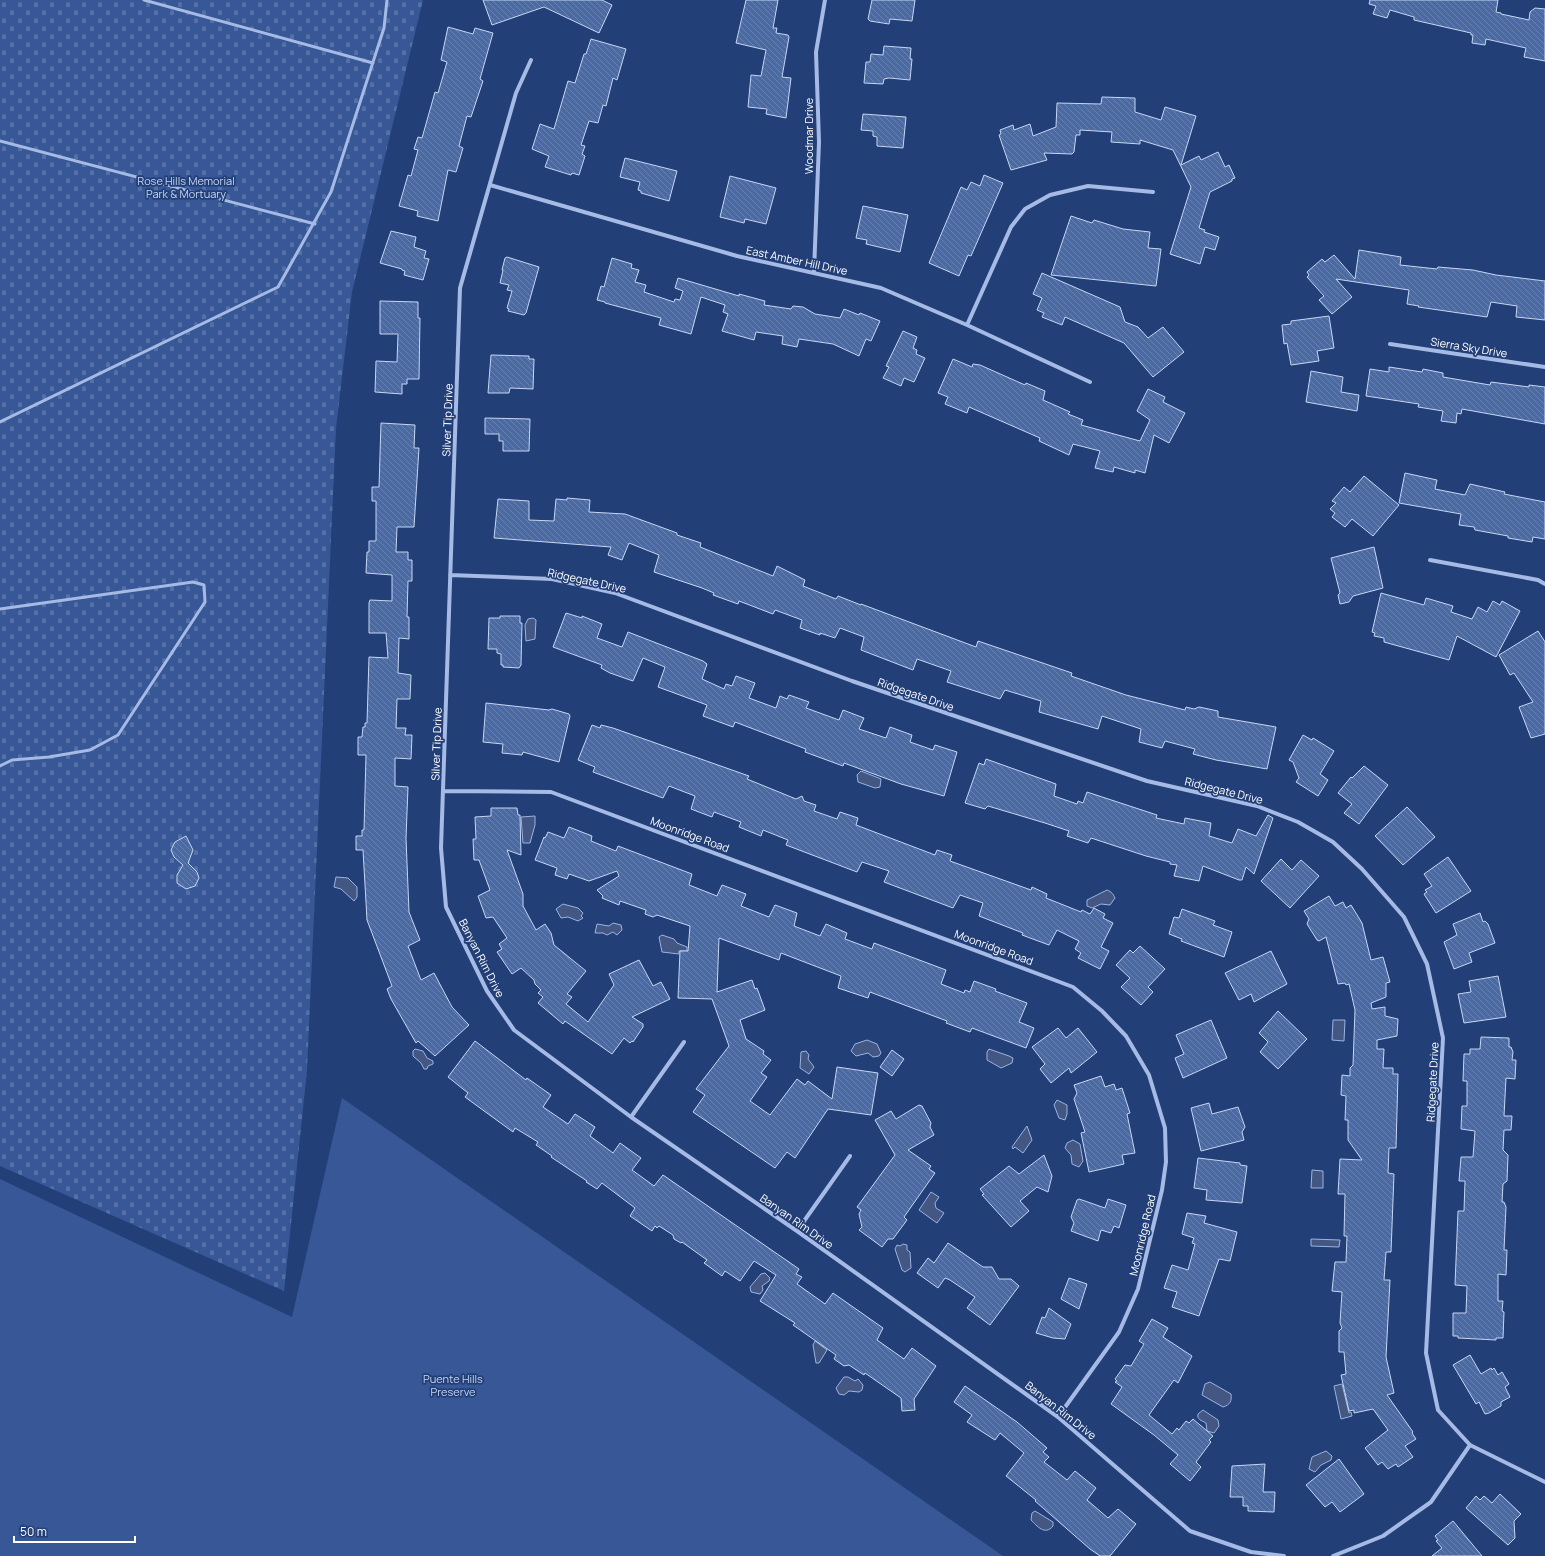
<svg xmlns="http://www.w3.org/2000/svg" width="1545" height="1556" font-family="Manrope,sans-serif">
<style>
.cemetery{fill:url(#cemetery-stones)}
.green{fill:#375796}
.water{fill:#435782;stroke:#99b4e5}
.building{fill:url(#building-back-hatch);stroke:#c7d6f3}
.lines{fill:none;stroke-linecap:round;stroke-linejoin:round}
.lane{stroke:#a5bae4;stroke-width:3}
.street{stroke:#a5bae4;stroke-width:4}
.labels{text-anchor:middle;dominant-baseline:central;stroke-width:3.5;stroke-linejoin:round;paint-order:stroke}
.street-label{font-size:11px;fill:#fff;stroke:#233f78}
.park-label{font-size:11px;fill:#c7d6f3;stroke:#233f78}
</style>
<defs>
<pattern id="cemetery-stones" width="16" height="16" patternUnits="userSpaceOnUse"><rect width="16" height="16" fill="#375796"/><path d="M2 7V4a2 2 0 0 1 4 0v3zM10 15v-3a2 2 0 0 1 4 0v3z" fill="#5570a6"/></pattern>
<pattern id="building-back-hatch" width="6" height="6" patternUnits="userSpaceOnUse"><rect width="6" height="6" fill="#4b69a2"/><path d="M-1 5l2 2M0 0l6 6M5-1l2 2" fill="none" stroke="#6680b0"/></pattern>
</defs>
<rect width="100%" height="100%" fill="#233f78"/>
<!-- cemetery -->
<path class="cemetery" d="M0,0H423L352,292L336,428L307,1070L284,1291L0,1166Z"/>
<!-- green -->
<path class="green" d="M342,1098L1003,1556H0V1179L292,1317Z"/>
<!-- water -->
<path class="water" d="M533,618L536,620L535,639L526,641L525,625L528,619Z
M861,771L881,779L880,787L875,788L858,782L857,775Z
M535,816V825L530,843H523L521,817Z
M336,877L348,878L357,887V897L354,901L341,889L334,887Z
M1107,890C1112,892 1113,894 1115,898L1110,905L1101,904L1092,908L1087,906V900Z
M563,904L578,908L583,913L581,916L583,918L578,921L568,917L561,918L556,909Z
M613,923L621,925L622,930L617,935L613,932L607,935L603,933H595L597,924L609,926Z
M662,935L674,939L677,943L687,947V951H679V954L662,952L659,937Z
M1333,1020H1345L1344,1041L1332,1040Z
M867,1040L877,1044L881,1053L879,1056L873,1057L868,1053L856,1056L851,1051L855,1044Z
M415,1049L423,1051L427,1058L433,1061V1064L428,1066L427,1069H424L421,1063L413,1056V1051Z
M989,1049L1009,1056L1013,1058L1012,1063L1001,1068L987,1060V1052Z
M806,1051L809,1055L808,1059L814,1067L809,1074L800,1068L801,1052Z
M1057,1100L1067,1105V1114L1065,1120L1059,1118L1054,1105Z
M1027,1126L1032,1140L1023,1153L1015,1147L1013,1149L1012,1147Z
M1073,1140L1080,1144L1083,1161L1079,1167L1072,1164L1071,1155L1065,1148L1067,1143Z
M1312,1170L1323,1171V1188H1311Z
M931,1192L939,1197L935,1203L936,1208L944,1213L937,1223L919,1210Z
M1311,1239L1340,1240L1339,1247L1311,1246Z
M903,1244L907,1245V1250L910,1252L911,1268L905,1272L902,1270L895,1249L897,1245L900,1246Z
M765,1273L770,1278L769,1281L762,1286L763,1290L760,1294L751,1292L750,1287L761,1274Z
M815,1341L827,1350L819,1363H816L813,1345Z
M844,1377H848L855,1381L858,1379L863,1385L862,1390L859,1392L849,1391L844,1395L839,1394L836,1388Z
M1210,1382L1231,1394C1232,1401 1230,1405 1223,1407L1202,1395L1205,1384Z
M1342,1384L1349,1413L1351,1412L1352,1416L1341,1419L1334,1386Z
M1203,1410L1218,1420L1219,1426L1214,1433L1207,1431L1206,1423C1201,1420 1197,1420 1198,1414Z
M1326,1451L1332,1456L1331,1460L1321,1465L1315,1472L1309,1469L1312,1457Z
M1035,1511L1053,1522V1526C1045,1536 1037,1526 1031,1520L1032,1513Z"/>
<!-- building -->
<path class="building" d="M483,0H602L612,5L599,33L544,7L492,25Z
M746,0H778L773,28H777L776,33L788,35L789,37L782,77L791,78L786,118L766,114L767,109L748,107L751,75L761,76L766,50L736,43Z
M872,0H915L912,21L890,19L889,24L870,21L868,19Z
M1370,0H1498L1496,12L1501,13V14L1529,20L1530,12L1535,8L1545,9V61L1524,57L1526,48L1486,39L1485,45L1472,43L1473,35H1471V33L1414,20V17L1390,10L1387,18L1373,14L1376,6L1369,4Z
M448,27L473,34L475,28L493,33L480,79L483,81L471,117L467,116L459,146L463,148L456,172L448,170L438,221L417,216L418,211L399,206L408,175L411,176L418,150L414,149L418,137L422,138L435,92L438,93L447,62L441,60Z
M591,39L626,49L617,80L613,78L606,106L603,105L598,123L589,121L581,145L585,146L582,154L585,156L579,175L572,173L571,175L545,167L549,156L532,149L540,124L554,129L568,81L575,83L584,54H586Z
M884,46L911,48L910,59H912L910,80L889,78L884,79L883,84L864,83L866,62H870L871,54L883,55Z
M1102,97L1135,98V112L1161,120L1165,107L1196,116L1181,165L1199,156L1201,160L1218,152L1225,167L1229,165L1235,178L1232,179V181L1210,192L1199,228L1205,230L1204,232L1219,237L1215,250L1205,247L1200,264L1170,254L1191,187L1173,150L1140,140V144L1111,142L1112,132L1080,130V135H1076L1074,152L1072,154L1044,153L1047,160L1011,170L999,135L1001,134L1000,130L1013,125L1014,130L1030,124L1033,136L1056,127L1057,103L1101,104Z
M863,114L906,117L903,148L877,146V137L873,136V131L861,130Z
M625,158L677,171L669,201L641,193V191L638,190L640,182L620,177Z
M984,175L1003,183L971,256L968,255L959,276L929,263L961,187L967,190L971,182L980,186Z
M730,176L776,188L766,224L745,219L744,223L720,217Z
M863,206L908,215L900,252L866,244L867,240L856,238Z
M1071,216L1092,223L1094,220L1123,229L1150,232L1148,248L1161,249L1156,286L1051,275Z
M391,231L416,237L414,247L426,251L424,258L429,259L423,280L404,275L405,271L402,270V269L380,263Z
M1359,250L1401,257L1400,265L1437,269L1438,267L1473,270L1496,275L1545,281V320L1516,317L1517,306L1491,302L1487,317L1418,307L1419,306L1407,304L1409,290L1336,279L1352,297L1332,314L1319,300L1324,296L1307,277L1309,275L1307,272L1322,259L1325,262L1334,255L1355,279Z
M507,257L539,267L526,313L524,315L508,311L509,309L507,308L512,291L507,290L509,285L500,283L503,270H502L505,258Z
M612,258L632,264L631,268L639,270L635,282L646,285L644,292L674,302L675,299L680,300L683,291L675,288L678,278L739,296V294L765,301L764,305L791,309L793,306L803,307L815,314L840,318L844,309L859,315L860,313L880,321L871,341L866,339L859,356L833,344L799,339L797,347L782,344L783,336L756,332L754,340L722,331L728,314L723,312L725,305L701,297L691,334L659,325L661,318L605,303V302L597,300L601,286L604,287Z
M1042,273L1120,307L1125,322L1138,327L1148,338L1163,327L1184,352L1153,377L1124,343L1065,317L1062,325L1042,317L1044,313L1037,310L1042,298L1033,294Z
M380,301L418,302V318H420L419,379H407V384H402V394L375,392L376,361L397,362L398,334H380Z
M1329,316L1334,348L1317,351L1319,361L1291,365L1287,343L1284,344L1282,325L1291,324V321Z
M903,331L917,337L913,348L917,350L916,354L925,358L914,382L904,378L901,386L883,378L889,367L886,366Z
M491,355L529,356V359H534L533,389L510,388L509,393H488Z
M953,359L972,367L973,364L980,365L1025,385L1026,383L1045,391L1043,400L1070,412L1068,414L1083,420L1081,425L1140,441L1150,420L1137,411L1148,389L1165,397L1163,402L1185,413L1169,443L1154,435L1145,473L1135,470V473L1114,467L1113,472L1095,468L1100,451L1073,444L1069,455L1039,441L1040,438L969,407L967,413L945,404L948,397L938,393Z
M1389,367L1422,372L1423,369L1443,373V377L1490,385L1491,382L1529,387V385L1545,387V424L1462,409L1461,414L1457,413L1456,423L1441,421L1443,411L1418,407L1419,404L1366,396L1370,369L1389,372Z
M1311,371L1343,377L1341,392L1359,395L1357,411L1306,402Z
M485,418L530,419L529,451H503V441H499V434H485Z
M381,423L415,425L414,448H419L414,527H397L396,552H408V560H412V581H408L407,617H409V639L399,638L398,673L411,675L410,699H397L396,728H406L405,735H412L411,759L395,758V786L408,787L406,838L409,912L420,940L408,946L421,980L434,973L452,1007L469,1025L435,1056L418,1041L416,1043L391,999L387,989L392,986L367,920L363,850H356V836H362V830H364L366,755H358V737H362L363,727H365V723H367L369,657L388,658L386,633H369V603L370,600L392,601V575L366,573L367,552H369V541H376V501H372V487H379Z
M1405,473L1437,480L1435,489L1465,495L1470,484L1505,492L1504,494L1545,502V539L1533,537L1532,542L1508,538V536L1475,530L1474,527L1459,525L1461,514L1399,503Z
M1364,476L1399,505L1373,536L1352,519L1345,527L1332,517L1335,513L1330,509L1336,503L1332,501L1344,487L1350,492Z
M567,498L590,500L589,512L625,514L677,533V535L701,543L700,547L773,576L777,566L805,580L803,586L836,599L838,596L861,605V604L976,647L978,641L1072,673L1071,676L1126,695L1185,710L1186,707L1194,709L1199,707L1218,711V717L1276,727L1267,769L1216,760L1193,754L1195,749L1165,741L1162,748L1139,742L1141,729L1102,716L1098,729L1039,712L1041,701L1005,690L1000,699L947,682L951,671L917,659L913,670L861,650L864,637L840,628L835,638L820,633V635L800,628L802,620L775,610L773,614L739,601L738,604L713,595L714,593L702,588L654,572L659,555L629,543L622,560L608,555L611,547L494,538L498,499L529,501V520L554,521L556,499L567,500Z
M1374,547L1383,588L1353,596L1349,602L1340,604L1338,595L1340,593L1331,558Z
M1381,593L1424,605L1426,598L1453,606L1451,612L1472,619L1478,607L1487,612L1493,601L1500,605L1502,601L1520,611L1496,657L1457,636L1449,660L1384,642V638L1374,636L1375,633L1372,632Z
M566,613L582,618V616L602,624L597,638L622,647L628,632L703,661L707,664L702,679L724,689L726,684L732,686L736,676L755,683L749,698L776,708L780,696L787,699L789,695L809,702L806,708L839,720L843,710L864,718L859,729L886,738L890,727L912,735L910,742L933,750L935,745L957,752L944,796L901,784L844,763L843,766L805,752L806,749L735,722L733,727L703,716L707,705L658,687L665,667L643,658L633,681L610,673L601,668L602,665L553,647Z
M500,616H520V623H522L521,665L519,668L503,667V665H501V654L497,653V649H488L489,618H500Z
M1538,631L1545,642V734L1531,738L1519,707L1533,702L1514,673L1510,675L1499,655Z
M486,703L549,710L552,709L569,714L570,716L559,762L523,752L522,755L502,753L503,744L483,742Z
M592,725L600,728L601,725L613,728L749,776L747,779L796,799L802,796L804,801L816,805L814,811L837,819L840,812L858,818L856,825L935,855L937,850L952,855L950,861L1031,890L1032,887L1047,894L1046,898L1081,912L1082,910L1090,914L1094,908L1105,914L1103,918L1113,923L1101,947L1109,951L1100,969L1078,958L1081,953L1075,949L1079,941L1057,930L1049,945L1022,935L1023,933L979,916L983,903L960,895L953,908L884,882L889,871L862,862L857,872L786,845L788,840L763,830L761,836L739,827L741,822L714,812L712,817L691,809L695,796L669,786L663,798L593,772L595,767L578,760Z
M1303,735L1312,740L1313,738L1334,751L1320,774L1328,780L1318,796L1296,782L1299,778L1293,762L1289,760Z
M986,759L1056,784L1054,796L1077,804L1078,801L1083,803L1087,792L1157,815L1156,818L1184,824L1185,818L1211,823L1209,836L1232,843L1238,829L1256,836L1268,815L1273,818L1254,874L1246,867L1242,880H1239L1203,866L1199,881L1174,876L1177,865L1170,864V862L1146,856L1091,838L1088,843L1067,836L1069,831L1045,823L988,806L985,809L965,803L979,763L984,765Z
M1364,766L1388,785L1359,824L1344,813L1352,804L1338,793L1351,777L1352,778Z
M1407,807L1435,837L1403,865L1375,836Z
M491,808H517L518,815H520L521,855L507,850L523,894V906L536,930L545,924L551,933L554,945L586,971L567,994L572,997L566,1004L588,1022L614,985L609,974L639,960L653,986L661,982L670,999L632,1017L643,1024V1027L633,1042L632,1041L630,1043L624,1038L612,1054L565,1021L563,1024L538,1003L543,997L538,993L541,990L535,984L534,980L521,968L512,974L497,952L502,949L499,944L507,938L493,917L486,918L478,896L490,890L479,860H474L473,839H476L475,817L491,816Z
M569,827L592,836L591,841L616,851L618,846L692,874L689,885L717,896L722,885L746,894L741,906L769,917L775,905L797,913L794,926L820,936L826,924L847,933L845,939L872,949L874,943L946,970L941,984L964,993L965,990L970,992L974,981L996,989L995,991L1027,1003L1019,1022L1034,1028L1026,1048L972,1028L970,1032L946,1023L947,1021L870,992L868,998L838,988L841,976L781,953L779,960L719,938L717,992L752,980L755,989L757,988L765,1010L740,1020L746,1039L764,1051L763,1054L771,1060L761,1073L767,1077L750,1101L770,1115L797,1079L805,1085L808,1081L832,1099L837,1067L878,1073L871,1115L828,1109L795,1158L787,1152L775,1168L693,1112L705,1095L696,1089L729,1046L712,999L678,998L680,951H688L690,926L657,915L653,917L645,914L646,910L620,901L619,905L602,898L603,896L597,890L619,876L617,871L589,881L569,874L567,879L555,875L557,868L535,860L544,837L545,838L548,832L564,838Z
M186,836L193,850L188,863L197,872L199,878L195,886L186,889L177,883V875L183,865L174,857L171,850L175,842Z
M1448,857L1471,891L1436,913L1424,894L1427,892L1425,890L1432,886L1424,874Z
M1281,859L1292,870L1301,860L1319,876L1290,908L1261,881Z
M1329,896L1335,906L1343,902L1346,908L1351,905L1362,923L1371,960L1383,957L1390,982L1386,983V997L1371,1003L1372,1009L1385,1007V1016L1398,1019L1397,1036L1377,1040V1049H1384L1383,1068H1393V1074H1398L1396,1148H1389L1388,1173L1394,1174L1391,1252H1386L1384,1280H1390L1386,1357L1394,1393L1387,1395L1413,1432L1412,1433L1416,1439L1405,1446L1413,1457L1398,1467L1396,1464L1388,1469L1382,1462L1378,1465L1365,1448L1388,1430L1373,1409L1354,1413V1410L1349,1411L1341,1375L1346,1374L1344,1352H1339V1331L1342,1328L1340,1323L1342,1292L1332,1291L1335,1262H1346L1347,1236H1344L1345,1194H1338L1340,1159L1362,1160L1348,1140V1120H1345L1346,1096L1341,1095L1342,1075L1350,1076V1068L1353,1065L1355,1010L1349,984L1346,985L1345,983L1338,984L1326,937L1319,941L1317,940L1307,924L1309,919L1304,911Z
M1182,909L1215,921L1213,925L1232,932L1224,957L1181,941L1182,939L1169,934L1174,917L1179,918Z
M1480,913L1483,922L1485,921L1488,924L1495,943L1469,953L1472,962L1454,969L1444,942L1457,935L1453,924Z
M1140,946L1165,969L1148,987L1153,992L1141,1005L1121,987L1130,978L1116,965L1130,950L1133,953Z
M1271,951L1287,984L1254,1002L1251,994L1239,1000L1225,973Z
M1498,976L1506,1017L1464,1023L1458,994L1471,992L1469,981Z
M1278,1011L1307,1039L1278,1069L1260,1052L1268,1042L1259,1033Z
M1211,1020L1227,1058L1183,1078L1175,1058L1184,1054L1176,1035Z
M1058,1028L1066,1038L1078,1028L1097,1052L1071,1073L1069,1068L1051,1083L1040,1069L1045,1064L1032,1047Z
M1481,1037L1509,1038V1047H1511L1513,1052L1512,1060H1516L1515,1079L1506,1078L1504,1116H1512L1511,1130H1504L1503,1150L1508,1155L1507,1181L1503,1184L1502,1202H1504L1506,1207L1504,1250H1507L1506,1275L1498,1274V1301H1503L1502,1311L1504,1312L1503,1338H1496V1340L1458,1338V1336H1453V1313H1466L1467,1286L1455,1285L1458,1211H1464L1465,1181H1459L1461,1157H1473L1475,1131L1461,1129L1462,1106H1467V1081H1463L1464,1054H1470V1049H1480Z
M475,1041L526,1080L527,1078L551,1095L543,1107L568,1124L575,1114L595,1127L590,1136L613,1153L620,1143L641,1158L632,1170L654,1186L663,1175L799,1269L796,1274L802,1277L797,1284L825,1304L833,1293L883,1328L877,1340L904,1359L912,1348L936,1366L914,1399L915,1410L902,1411L901,1398L865,1373L864,1375L849,1365L844,1366L834,1359L836,1355L793,1325L795,1323L760,1301L776,1275L754,1261L740,1281L725,1271L722,1276L704,1263L707,1260L682,1242L681,1243L674,1239L673,1235L659,1226L657,1228L655,1226L652,1231L630,1216L635,1208L602,1183L597,1189L586,1182L587,1181L551,1157L552,1156L536,1145L538,1142L515,1128L513,1132L465,1097L468,1093L448,1077Z
M892,1050L904,1059L892,1076L880,1067Z
M1101,1076L1105,1087L1114,1084L1116,1090L1122,1088L1130,1113L1127,1114L1135,1153L1122,1155L1124,1164L1089,1172L1081,1133L1085,1132L1074,1099L1077,1093L1074,1085Z
M1209,1103L1212,1114L1238,1107L1245,1127L1242,1132L1244,1140L1201,1151L1191,1108Z
M919,1105L922,1106L931,1123L930,1127L934,1135L908,1150L931,1166L929,1169L935,1173L904,1217L907,1220L893,1239H888L882,1247L859,1230L862,1227L859,1214L861,1210L857,1207L895,1155L875,1120L891,1111L896,1119Z
M1044,1155L1052,1176L1048,1192L1037,1187L1020,1201L1029,1211L1011,1227L982,1195L984,1194L980,1189L1009,1166L1019,1174Z
M1198,1158L1240,1163V1165L1247,1166L1242,1203L1206,1200L1207,1190L1194,1188Z
M1079,1199L1105,1208L1108,1199L1126,1205L1119,1228L1114,1226L1111,1233L1101,1230L1098,1241L1071,1231L1074,1223L1071,1217L1077,1200Z
M1187,1213L1206,1216L1204,1223L1237,1232L1230,1261L1219,1259L1199,1316L1172,1307L1177,1292L1164,1288L1172,1265L1188,1270L1195,1244L1192,1243L1194,1238L1182,1234Z
M948,1243L983,1267H992L999,1279H1011L1019,1286L990,1325L967,1308L975,1297L950,1280L945,1278L938,1288L917,1273L928,1258L934,1263Z
M1069,1278L1087,1284L1079,1309L1061,1299Z
M1049,1308L1071,1324L1065,1339L1053,1338L1036,1333L1042,1317L1045,1318Z
M1152,1319L1168,1328L1163,1337L1192,1356L1178,1383L1174,1380L1149,1415L1172,1434L1177,1428L1179,1430L1186,1421L1189,1423L1193,1419L1213,1436L1209,1440L1211,1442L1196,1462L1201,1467L1190,1481L1170,1464L1178,1455L1154,1435L1111,1404L1122,1387L1115,1382L1117,1381L1115,1379L1125,1365L1131,1366L1144,1344L1139,1341Z
M1470,1355L1481,1374L1491,1368L1492,1370L1494,1368L1498,1375L1502,1372L1509,1384L1505,1387L1510,1397L1501,1402V1406L1489,1413L1485,1414L1479,1402L1476,1404L1453,1365Z
M965,1386L1017,1422L1047,1448L1043,1452L1049,1457L1044,1462L1067,1480L1075,1471L1096,1488L1087,1500L1108,1518L1118,1509L1136,1524L1110,1556H1100L1090,1549L1035,1501L1036,1500L1006,1476L1024,1453L1000,1433L995,1440L967,1422L972,1415L954,1402Z
M1339,1459L1364,1494L1340,1512L1332,1502L1325,1507L1306,1485Z
M1265,1464L1263,1492H1275L1274,1512L1248,1511V1506H1243V1497H1230L1232,1466Z
M1500,1494L1521,1514L1514,1521L1515,1538L1508,1545L1466,1508L1476,1496L1480,1500L1484,1496L1492,1503Z
M1453,1521L1482,1556H1432L1442,1548L1436,1541L1438,1540L1435,1536Z"/>
<g class="lines">
<!-- lane -->
<path class="lane" d="M144,0L373,63
M0,141L315,224
M0,422L278,287L331,192L384,28L387,0
M0,609L193,582L204,585L205,602L118,735L90,750L49,757L12,760L0,766"/>
<!-- street -->
<path class="street" d="M531,60L516,93L460,288L441,848L446,907L487,991L514,1030L631,1117L797,1231L1058,1417L1190,1531L1251,1552L1284,1556
M490,185L737,256L881,288L967,325L1090,382
M814,272L819,142L816,52L825,0
M967,325L1011,227L1025,209L1050,195L1088,186L1153,192
M1390,344L1545,367
M1430,560L1538,580L1545,584
M450,575L552,579L615,593L852,681L1147,781L1257,806L1298,822L1333,842L1362,869L1404,917L1427,964L1443,1038L1426,1353L1438,1410L1470,1445L1545,1482
M443,791L551,792L1073,987L1102,1011L1126,1036L1149,1075L1165,1128L1166,1162L1162,1190L1138,1289L1119,1332L1058,1417
M631,1117L684,1042
M797,1231L850,1156
M1333,1556L1383,1536L1431,1502L1470,1445"/>
</g>
<g class="labels">
<!-- street labels -->
<g class="street-label">
<text transform="translate(808 136) rotate(-90)">Woodmar Drive</text>
<text transform="translate(797 260) rotate(12)">East Amber Hill Drive</text>
<text transform="translate(1469 347) rotate(9)">Sierra Sky Drive</text>
<text transform="translate(447 420) rotate(-88)">Silver Tip Drive</text>
<text transform="translate(587 580) rotate(12)">Ridgegate Drive</text>
<text transform="translate(916 694) rotate(19)">Ridgegate Drive</text>
<text transform="translate(436 744) rotate(-88)">Silver Tip Drive</text>
<text transform="translate(1224 790) rotate(14)">Ridgegate Drive</text>
<text transform="translate(690 834) rotate(20)">Moonridge Road</text>
<text transform="translate(994 947) rotate(20)">Moonridge Road</text>
<text transform="translate(482 958) rotate(63)">Banyan Rim Drive</text>
<text transform="translate(1432 1082) rotate(-87)">Ridgegate Drive</text>
<text transform="translate(797 1221) rotate(35)">Banyan Rim Drive</text>
<text transform="translate(1142 1235) rotate(-77)">Moonridge Road</text>
<text transform="translate(1061 1410) rotate(38)">Banyan Rim Drive</text>
</g>
<!-- park labels -->
<g class="park-label">
<text x="186" y="180">Rose Hills Memorial<tspan x="186" dy="13">Park &amp; Mortuary</tspan></text>
<text x="453" y="1378">Puente Hills<tspan x="453" dy="13">Preserve</tspan></text>
</g>
</g>
<!-- scale -->
<path d="M14 1536v6h121v-6" fill="none" stroke="#ffffff" stroke-width="2"/>
<text x="20" y="1536" font-size="12" fill="#ffffff" stroke="#233f78" stroke-width="3" paint-order="stroke">50 m</text>
</svg>
